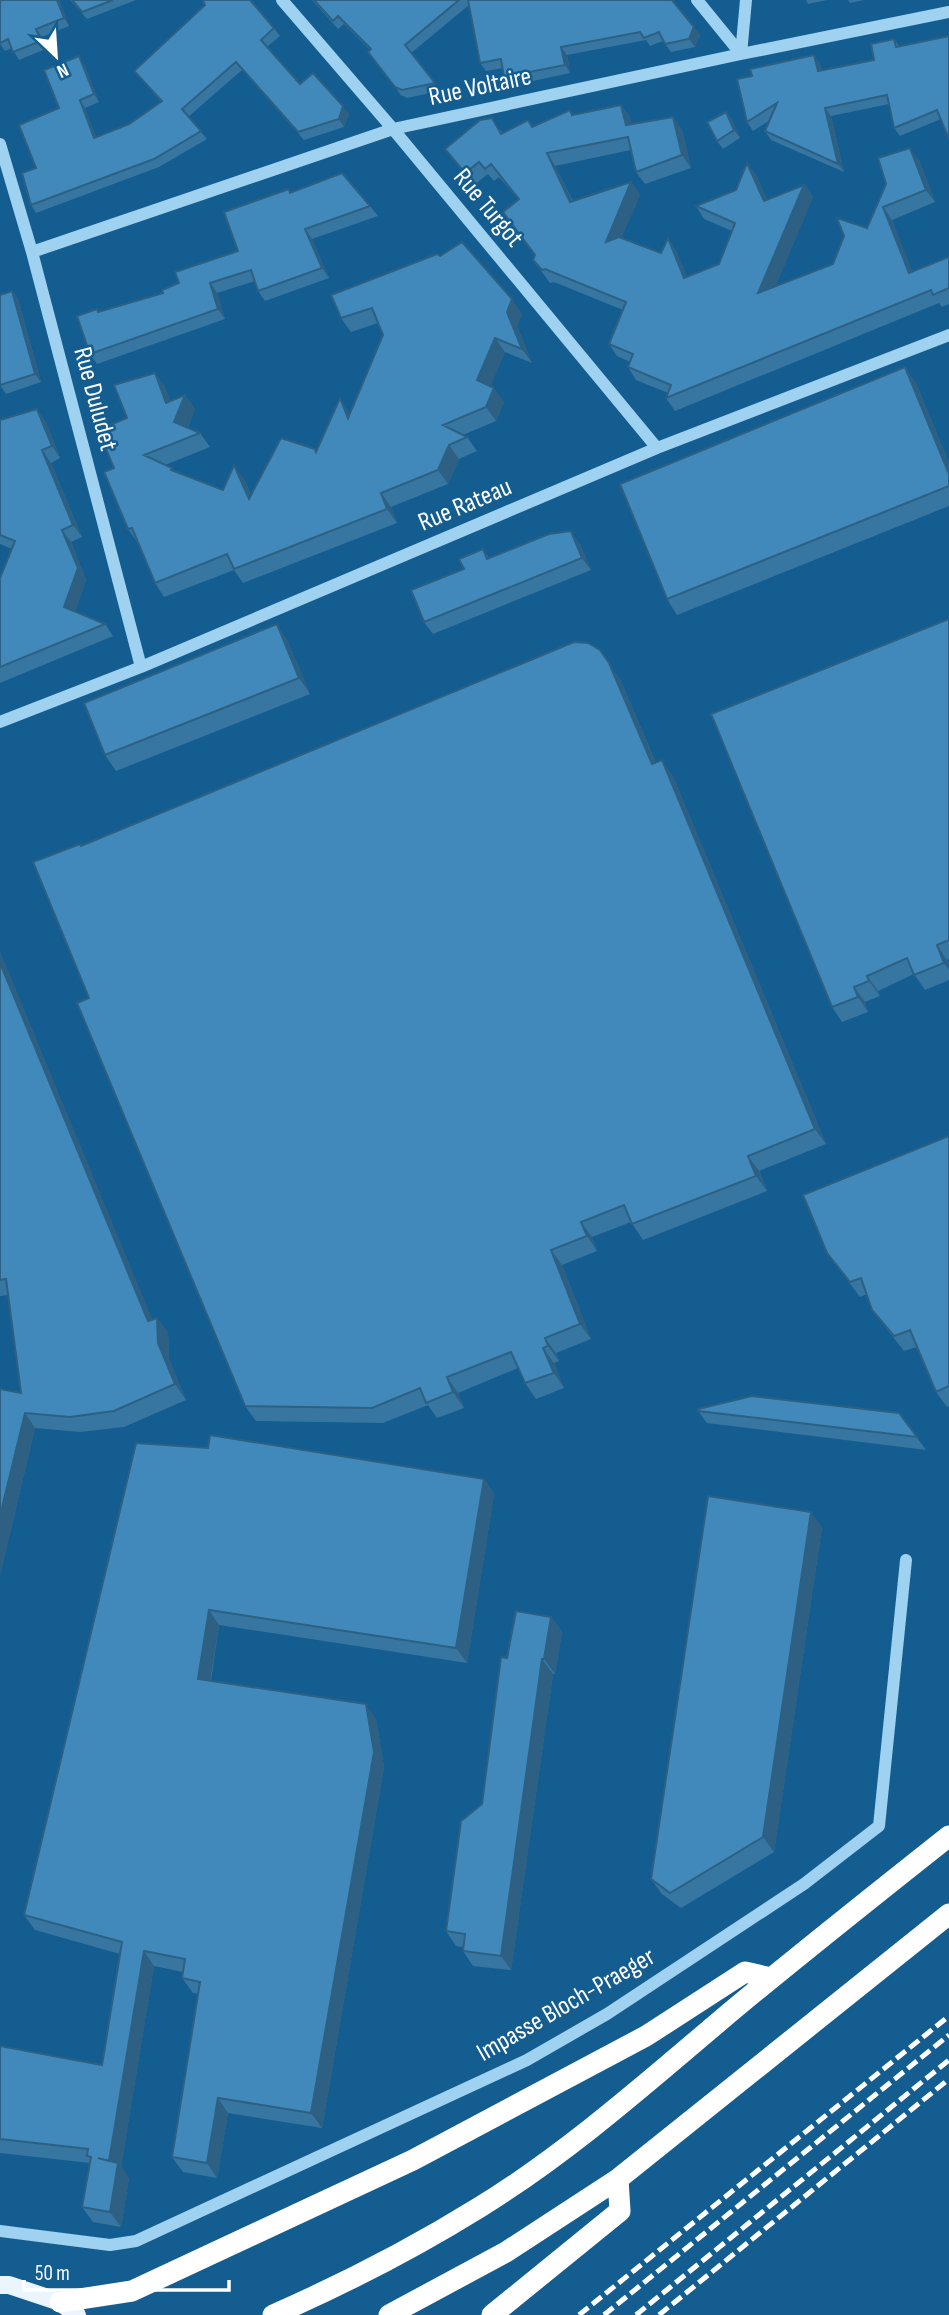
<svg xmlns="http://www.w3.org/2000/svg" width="949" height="2315" font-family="'Sofia Sans Condensed',sans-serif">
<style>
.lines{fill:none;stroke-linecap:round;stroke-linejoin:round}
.minor{stroke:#9fd1f1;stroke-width:12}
.major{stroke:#eaf5ff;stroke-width:18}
.highway{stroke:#fff;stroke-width:21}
.rail{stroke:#fff;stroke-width:5;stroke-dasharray:12 5;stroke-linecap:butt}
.wall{fill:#3776a0}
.shaded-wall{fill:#2d6082}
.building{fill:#4089ba;stroke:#2d6082;stroke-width:2}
.labels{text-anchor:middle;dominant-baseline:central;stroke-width:5;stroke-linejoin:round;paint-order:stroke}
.street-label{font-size:26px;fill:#fff;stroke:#145d90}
</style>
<rect width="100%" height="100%" fill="#145d90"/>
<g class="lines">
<!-- minor -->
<path class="minor" d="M282,0L393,129L657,448
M697,0L741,54
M741,54L746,0
M0,144L32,252L141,667
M32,252L393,129L741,54L949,12
M0,722L141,667L657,448L949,335
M0,2231L110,2245L136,2241L527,2060L607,2014L804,1884L879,1826L906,1560"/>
<!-- major -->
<path class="major" d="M0,2285H9L60,2302L77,2315"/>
<!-- highway -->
<path class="highway" d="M60,2302L132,2291L413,2160L646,2036L745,1972L771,1978
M273,2315C344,2284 414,2248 480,2207C571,2151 652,2078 734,2009C805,1950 877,1893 949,1836
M389,2315L506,2252L618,2179L949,1914
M492,2315L620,2211L618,2179"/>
<!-- rail -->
<path class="rail" d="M579,2315L949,2016
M604,2315L949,2035
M636,2315L949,2060
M659,2315L949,2079"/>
</g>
<!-- wall -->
<path class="wall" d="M0,0H59L69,26L42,37L46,49L19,60L12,48L5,51L0,44Z
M70,0H136L87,19Z
M312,0H672L700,35L695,47L671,52L663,41L650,46L646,40L567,55L570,73L510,86L504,77L503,68L486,71L480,63L469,5L411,53L440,91L407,98L401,95L368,52L370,50L344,24L338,29Z
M806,0H827L808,4Z
M848,0H864L850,3Z
M274,28L280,36L267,47L300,84L349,114L344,127L304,140L242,70L188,117L207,139L159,167L36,213L31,205L36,168L59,108L84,64L99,102L85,108L96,137L129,124L161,102L134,71Z
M949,36L941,119L900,136L894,128L889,104L831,116L844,172L771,140L765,131L770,120L753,131L747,122L752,76L814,55L820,64L822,71L874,60L894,39L900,47Z
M621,105L630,117L631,124L673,117L682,130L691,168L645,184L636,172L631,150L555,166L573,201L631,182L640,195L621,238L661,253L668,238L676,251L687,277L719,264L732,231L704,219L696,206L736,190L747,163L756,175L767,200L804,185L813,197L775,287L833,264L867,228L919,160L935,202L892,220L912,272L949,257V304L942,307L939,303L675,411L666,398L668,393L636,380L628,367L630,362L617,356L609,344L623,310L554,282L550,283L533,260L535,255L519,200L499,177L494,181L488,174L473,186L445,149L501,130L502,133L528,120L533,127L573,115Z
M726,112L732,120L740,138L723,149L717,141Z
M289,189L291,192L370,206L378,216L312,239L329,278L265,301L258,291L255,281L217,293L225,319L97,364L90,354L99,312L163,293L238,251Z
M440,256L522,314L517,326L532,363L505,352L490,386L504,402L496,421L463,435L467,437L477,451L459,459L448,484L391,507L397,523L243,583L234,570L164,597L155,583L138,543L128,529L114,468L127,418L155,373L165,387L170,401L185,395L195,409L188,427L200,433L210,447L165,465L174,472L223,490L244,479L251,495L316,451L350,413L383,335L378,323L351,332L341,318Z
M12,291L18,299L41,382L6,394L0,385Z
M916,383L949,463V506L677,615L667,599Z
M0,420L46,422L60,458L51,463L82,537L71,542L86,580L75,612L105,624L113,636L0,683V578L12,549L0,544Z
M580,544L591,570L433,634L424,622L464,569L483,549L489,558Z
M949,619V959L947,960L949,964V980L925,990L914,974L878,991L880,996L865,1002L868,1012L842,1022L832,1007Z
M287,640L310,694L116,771L105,755Z
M620,679L656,763L673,776L826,1144L759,1171L767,1191L643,1240L631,1222L592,1237L597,1251L562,1265L591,1339L556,1353L559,1361L554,1363L564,1388L536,1399L525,1383L518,1368L458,1393L464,1408L437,1418L428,1405L383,1423L256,1421L245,1406L89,998L81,845Z
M0,952L152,1320L157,1318L168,1333L169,1359L186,1400L124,1427L80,1432L35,1428L0,1575L21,1393L8,1295L0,1296Z
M949,1136V1406L947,1407L936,1392L917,1347L904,1351L872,1310L867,1294L860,1297L827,1253Z
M698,1411L899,1413L926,1450L707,1423Z
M136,1443L484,1479L494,1494L467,1663L219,1625L211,1681L376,1719L384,1767L322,2128L228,2113L217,2178L183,2172L172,2157L198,1994L193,1993L182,1978L183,1972L154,1966L121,2166L129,2178L121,2227L93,2222L82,2207L90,2163L0,2153V2046L102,2065L120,1954L35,1930L24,1915Z
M822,1527L774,1852L681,1908L662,1894L651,1879Z
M551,1617L562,1632L555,1674H553L511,1970L473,1966L463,1951V1947L456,1946L446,1931L482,1804L507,1658Z"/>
<!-- shaded-wall -->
<path class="shaded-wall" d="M57,0H59L69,26L64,18Z
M694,27L700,35L695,47L689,39Z
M36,29L42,37L46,49L41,41Z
M561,47L567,55L570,73L565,65Z
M814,55L820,64L824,80L818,71Z
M79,56L84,64L99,102L94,94Z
M80,100L85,108L100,146L94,138Z
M621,105L630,117L634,137L626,125Z
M343,106L349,114L344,127L339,119Z
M825,108L831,116L844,172L838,164Z
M726,112L732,120L740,138L734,130Z
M673,117L682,130L691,168L682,155Z
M910,148L919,160L935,202L926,190Z
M547,153L555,166L579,215L570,202Z
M747,163L756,175L773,213L764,201Z
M631,182L640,195L614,255L606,242Z
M804,185L813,197L767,306L758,293Z
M883,207L892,220L918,285L909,273Z
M305,229L312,239L329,278L322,268Z
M668,238L676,251L693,290L684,278Z
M210,283L217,293L225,319L218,309Z
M12,291L18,299L41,382L35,374Z
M512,299L522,314L517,326L532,363L522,349L507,312Z
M495,338L505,352L487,395L477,380Z
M905,367L916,383L949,463V474Z
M155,373L165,387L176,417L166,403Z
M494,388L504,402L496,421L486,407Z
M185,395L195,409L184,436L174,422Z
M340,398L349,412L358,432L348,418Z
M37,409L46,422L60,458L52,446Z
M449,445L459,459L448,484L438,470Z
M42,450L51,463L82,537L73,525Z
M234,465L244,479L258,513L249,499Z
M381,493L391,507L397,523L387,509Z
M62,530L71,542L86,580L73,619L64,607Z
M571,531L580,544L591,570L582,558Z
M277,624L287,640L310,694L299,678Z
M609,663L620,679L663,780L652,764Z
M662,760L673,776L826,1144L815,1129Z
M937,945L947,960L949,964V970L944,963Z
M0,952L158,1333L157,1318L168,1333L169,1359L186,1400L175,1384L148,1321L0,963Z
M867,976L878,991L880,996L869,981Z
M854,987L865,1002L868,1012L858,997Z
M748,1156L759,1171L767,1191L756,1176Z
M581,1222L592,1237L597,1251L587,1236Z
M551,1250L562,1265L591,1339L580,1324Z
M545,1338L556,1353L559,1361L548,1346Z
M543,1348L554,1363L564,1388L554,1373Z
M447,1377L458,1393L464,1408L453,1392Z
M25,1413L35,1428L0,1575V1516Z
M484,1479L494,1494L467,1663L456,1648Z
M811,1512L822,1527L774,1852L763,1837Z
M209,1610L219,1625L208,1694L198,1679Z
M551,1617L562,1632L555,1674L544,1659Z
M542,1659L553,1674L511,1970L501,1956Z
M366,1704L376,1719L384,1767L322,2128L311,2113Z
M144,1951L154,1966L121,2166L129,2178L121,2227L110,2212L109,2161Z
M218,2098L228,2113L217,2178L207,2163Z"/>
<!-- building -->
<path class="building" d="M0,0H57L64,18L36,29L41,41L13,52L8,39L0,43Z
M72,0H113L82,12Z
M203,0H250L274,28L261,40L300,84L313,73L343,106L339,119L298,132L236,62L182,109L201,131L154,159L31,205L22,173L36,168L19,125L59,108L44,70L79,56L94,94L80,100L94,138L129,124L162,101L134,71L205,5Z
M314,0H459L405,45L435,83L402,90L395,87L368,52L371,49L338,16L333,21Z
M468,0H672L694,27L689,39L665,44L659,32L644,38L640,32L561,47L565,65L504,77L501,59L480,63Z
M949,36V139L937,110L894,128L887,95L825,108L838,164L765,131L777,103L747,122L737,79L752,76L750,69L814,55L818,71L874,60L871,44L894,39L896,47Z
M621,105L626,125L673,117L682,155L636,172L628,137L547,153L570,202L631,182L606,242L619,237L661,253L668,238L684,278L719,264L735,223L696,206L736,190L747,163L764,201L804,185L758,293L833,264L844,236L837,218L867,228L886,184L878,158L910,148L926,190L883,207L909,273L949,257V288L933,295L931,290L666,398L671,385L628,367L633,354L609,344L626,302L545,269L542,270L533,260L535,255L503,212L519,199L491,164L485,169L479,162L465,173L445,149L480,120L492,118L501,134L528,120L532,127L570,110L572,115Z
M726,112L734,130L717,141L707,122Z
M342,173L370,206L305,229L322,268L258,291L251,270L210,283L218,309L90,354L77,316L97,309L98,312L163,293L162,290L179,283L175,272L238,251L224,212L289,189L290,193Z
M462,242L512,299L507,312L522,349L495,338L477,380L494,388L486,407L443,425L467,437L449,445L438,470L381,493L387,509L234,569L227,554L155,583L132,528L128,529L104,472L114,468L98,430L127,418L114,385L155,373L166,403L185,395L174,422L200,433L144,455L172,468L171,470L223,490L234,465L249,499L281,438L315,449L316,452L340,398L348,418L383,335L372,308L341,318L331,295L437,254L440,256Z
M12,291L35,374L0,385V295Z
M905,367L949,474V486L667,599L620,484Z
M37,409L52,446L42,450L73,525L62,530L78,568L64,607L105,624L0,667V578L15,541L0,535V420Z
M571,531L582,558L424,622L411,590L464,569L459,559L483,549L487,559L549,534Z
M949,619V940L937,945L944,963L914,975L907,958L867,976L869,981L854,987L858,997L832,1007L711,714Z
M277,624L299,678L105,755L84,703Z
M574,642L588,643L600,650L609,663L652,764L662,760L815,1129L748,1156L756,1176L632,1224L624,1205L581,1222L587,1236L551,1250L580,1324L545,1338L548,1346L543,1348L554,1373L525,1383L511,1352L447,1377L453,1392L426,1403L420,1388L372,1408L245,1406L77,1003L89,998L33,862L80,844L81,846Z
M0,963L148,1321L157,1318L158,1343L175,1384L114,1411L70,1417L25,1413L0,1516V1389L21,1393L6,1279L0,1280Z
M949,1136V1386L936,1392L910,1330L894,1336L872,1310L861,1278L850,1282L827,1253L803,1195Z
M752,1396L899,1413L917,1437L698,1411V1409Z
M210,1435L484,1479L456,1648L209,1610L198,1679L366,1704L374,1752L311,2113L218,2098L207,2163L172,2157L200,1982L182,1978L185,1959L144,1951L109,2161L98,2158L118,2163L110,2212L82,2207L91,2157L87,2156L88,2149L0,2139V2046L102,2065L122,1942L24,1915L136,1443L208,1448Z
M708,1496L811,1512L763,1837L670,1893L651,1879Z
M516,1611L551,1617L544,1659H542L501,1956L463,1951L465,1934L446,1931L461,1821L482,1804L501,1657L507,1658Z"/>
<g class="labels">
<!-- street labels -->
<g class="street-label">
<text transform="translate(480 87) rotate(-12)">Rue Voltaire</text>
<text transform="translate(488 208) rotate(50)">Rue Turgot</text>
<text transform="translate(95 399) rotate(75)">Rue Duludet</text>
<text transform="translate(465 505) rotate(-23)">Rue Rateau</text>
<text transform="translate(566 2005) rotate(-30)">Impasse Bloch-Praeger</text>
</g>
</g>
<!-- north arrow -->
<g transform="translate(56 56) rotate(155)" stroke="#145d90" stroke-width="5" paint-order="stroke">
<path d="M0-5L12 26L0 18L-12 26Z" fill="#ffffff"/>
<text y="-10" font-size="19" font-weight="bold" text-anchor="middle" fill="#ffffff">N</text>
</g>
<!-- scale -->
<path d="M24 2280v10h205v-10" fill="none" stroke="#ffffff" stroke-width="3.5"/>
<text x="35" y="2280" font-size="21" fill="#ffffff" stroke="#145d90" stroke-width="5" paint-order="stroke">50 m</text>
</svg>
